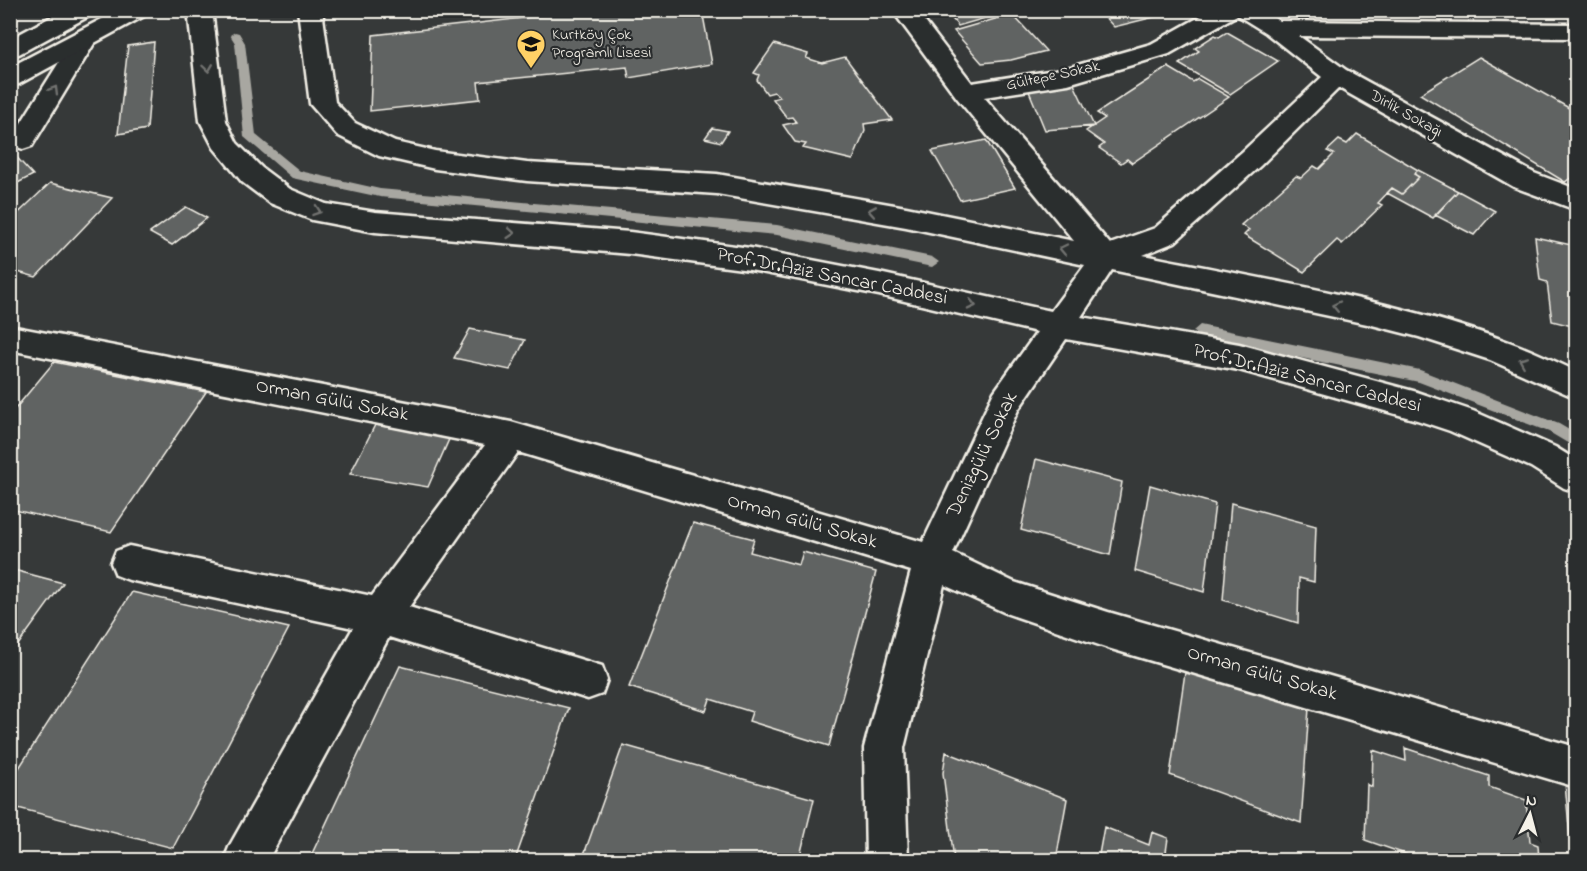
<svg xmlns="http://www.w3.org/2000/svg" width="1587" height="871" font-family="'Indie Flower',sans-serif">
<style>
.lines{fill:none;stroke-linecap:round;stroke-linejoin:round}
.stream{fill:#a8a7a1;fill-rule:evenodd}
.building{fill:#616362;stroke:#f4f1e8;stroke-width:1.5}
.minor-casing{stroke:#f4f1e8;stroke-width:5}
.major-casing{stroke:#f4f1e8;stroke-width:5}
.minor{fill:#2a2d2e;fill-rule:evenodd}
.major{fill:#2a2d2e;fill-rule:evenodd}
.oneway{stroke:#71726f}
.labels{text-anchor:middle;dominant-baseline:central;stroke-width:4.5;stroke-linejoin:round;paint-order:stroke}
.far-poi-label{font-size:16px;fill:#f4f1e8;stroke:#2a2d2e;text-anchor:start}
.far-street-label{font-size:16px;fill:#f4f1e8;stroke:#2a2d2e}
.street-label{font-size:20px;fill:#f4f1e8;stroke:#2a2d2e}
</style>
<rect width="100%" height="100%" fill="#363939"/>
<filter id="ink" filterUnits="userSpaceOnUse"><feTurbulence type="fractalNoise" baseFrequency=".0167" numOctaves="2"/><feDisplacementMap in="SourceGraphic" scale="12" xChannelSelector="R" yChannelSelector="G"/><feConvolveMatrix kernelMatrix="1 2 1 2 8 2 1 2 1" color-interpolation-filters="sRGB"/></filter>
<g filter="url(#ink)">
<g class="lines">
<!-- stream -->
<path class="stream" d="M235,32L239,33L245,43L256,135L300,171L380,189L777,225L932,257L939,262L932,267L777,235L380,197L292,178L244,137L235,43L230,35Z
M1200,325L1420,370L1559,424L1576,434V448L1549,432L1419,382L1200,337L1193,331Z"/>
</g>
<!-- building -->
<path class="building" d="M594,10H702L712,64L629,78L627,67L478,82L480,99L370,111L373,35Z
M945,10H1013L958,26Z
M1098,10H1172L1174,12L1114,27Z
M1012,14L1046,51L1011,60L982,63L954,31Z
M1227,32L1278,61L1230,94L1179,64L1199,51L1195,48L1215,35L1219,37Z
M154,42L147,129L118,134L128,46Z
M774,44L808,54L806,58L822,63L845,57L892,120L864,124L865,131L853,160L803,148L806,144L795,142L783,125L796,122L792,117L787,118L773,99L780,97L774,92L767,94L757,80L759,75L754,73Z
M1479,57L1576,112V174L1565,182L1420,94Z
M1168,67L1193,82L1198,79L1229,97L1132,163L1127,159L1121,163L1099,148L1104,144L1086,131L1105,118L1097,113Z
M1072,80L1094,126L1045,130L1026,84Z
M712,128L728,131L721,142L705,138Z
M1357,134L1418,170L1414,174L1419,177L1402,194L1392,188L1378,203L1382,205L1342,244L1337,240L1304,272L1244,235L1249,230L1241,225L1296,176L1301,178L1314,166L1319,169L1334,154L1327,151L1339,140L1347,144Z
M986,140L1015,188L960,200L932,151Z
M10,150L33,175L10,187Z
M1418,170L1458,191L1433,218L1387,193L1392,188L1402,194L1419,177L1414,174Z
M50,183L112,198L36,277L10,270V221Z
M1458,191L1495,211L1474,235L1435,215Z
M186,207L207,218L172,245L150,233Z
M1535,237L1576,246V327L1552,321L1547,282L1540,280Z
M470,329L525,340L510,370L454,358Z
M54,362L206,392L111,532L10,509V415Z
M375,425L450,437L428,487L350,474Z
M1036,459L1122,482L1110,555L1021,530Z
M1150,485L1215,504L1204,592L1135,571Z
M1231,503L1316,526L1314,582L1299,578L1298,623L1223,600Z
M693,523L754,539L750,552L799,565L803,552L876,572L829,746L749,721L752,712L710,699L706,711L629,687Z
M10,569L63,583L10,656Z
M132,592L289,628L173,848L10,806V782Z
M400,666L569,708L515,860H309Z
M1186,666L1309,708L1301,823L1170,775Z
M623,745L814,799L799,860H582Z
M1405,748L1489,776V787L1526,800L1530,842L1538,845L1539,860H1408V855L1365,840L1367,784L1372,787L1373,750L1406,761Z
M946,752L1067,799L1056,860H954L943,773Z
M1564,772L1576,776V860H1572Z
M1104,827L1149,845L1152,832L1168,838L1166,852L1187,860H1098Z"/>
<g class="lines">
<!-- minor casing -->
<g class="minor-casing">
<path id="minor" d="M188,10H212L226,121L237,143L262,168L290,189L326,204L375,212L630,232L750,248L879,273L1051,311L1085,265L906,227L717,194L527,181L435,169L379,156L337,135L310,104L298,10H322L335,102L355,123L395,142L435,151L527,163L717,174L906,207L1074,241L957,98L892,10H916L972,83L1067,68L1151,44L1212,10H1262L1279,21L1576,24V38L1299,36L1346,70L1534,173L1576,189V210L1514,187L1339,88L1260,166L1175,242L1143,255C1266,280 1391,299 1509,342C1532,350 1554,361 1576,371V398L1490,360L1419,337L1372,325L1112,270L1081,317L1239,344L1417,392L1473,411L1555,447L1576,460V492L1564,488L1531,467L1450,431L1417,420L1239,370L1066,339L1018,410L953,553L1014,582L1108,612L1576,747V787L1108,648L1008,614L944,585L904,748L908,860H866L864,748L911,571L518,452L409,607L602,666L607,680L602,694L588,699L389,637L268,860H224L230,845L353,628L129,580L116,575L111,563L116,551L129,546L372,596L485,445L10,350V326L511,422L923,542L994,392L1037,332L879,295L750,270L630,254L375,232L312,220L270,203L242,182L214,148L200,121ZM1237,15L1266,33L1322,77L1242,152L1155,228L1110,244L984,97L1068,84L1169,54Z
M86,30L94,32L98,37L32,146L23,149L14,146L10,141L14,134L78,32Z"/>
</g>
<!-- major casing -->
<g class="major-casing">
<path id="major" d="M64,10H94L91,15L19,54L10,57V39Z
M119,10H149L146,15L19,84L10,86V67Z"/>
</g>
<!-- minor -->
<use href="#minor" class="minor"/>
<!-- major -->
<use href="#major" class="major"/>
</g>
<!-- one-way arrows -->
<defs><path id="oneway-chevron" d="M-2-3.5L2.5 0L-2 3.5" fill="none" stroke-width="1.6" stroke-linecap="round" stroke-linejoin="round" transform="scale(1.5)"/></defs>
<g class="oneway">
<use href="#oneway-chevron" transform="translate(208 68) rotate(82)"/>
<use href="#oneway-chevron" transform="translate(54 90) rotate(-59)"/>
<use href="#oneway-chevron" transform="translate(317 211) rotate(19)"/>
<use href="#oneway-chevron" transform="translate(872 211) rotate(-170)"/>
<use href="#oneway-chevron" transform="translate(511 233) rotate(5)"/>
<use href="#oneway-chevron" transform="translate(1063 249) rotate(-168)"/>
<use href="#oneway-chevron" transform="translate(972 305) rotate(13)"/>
<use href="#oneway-chevron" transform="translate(1336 306) rotate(-168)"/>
<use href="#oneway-chevron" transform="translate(1523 361) rotate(-157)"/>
</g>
</g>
<!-- icons -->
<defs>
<g id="school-pin" transform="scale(1.5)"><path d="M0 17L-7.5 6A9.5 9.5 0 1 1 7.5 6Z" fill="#ffd166" stroke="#2a2d2e"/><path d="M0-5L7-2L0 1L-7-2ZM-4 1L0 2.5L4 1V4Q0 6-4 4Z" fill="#111"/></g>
</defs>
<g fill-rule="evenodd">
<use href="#school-pin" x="531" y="44"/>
</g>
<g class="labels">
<!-- far-poi labels -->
<g class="far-poi-label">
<text x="552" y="35">Kurtköy Çok<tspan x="552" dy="18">Programlı Lisesi</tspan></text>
</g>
<!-- far-street labels -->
<g class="far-street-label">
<text transform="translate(1053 76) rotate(-12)">Gültepe Sokak</text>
<text transform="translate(1406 114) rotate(29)">Dirlik Sokağı</text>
</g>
<!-- street labels -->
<g class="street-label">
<text transform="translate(832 277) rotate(11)">Prof.Dr.Aziz Sancar Caddesi</text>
<text transform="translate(1307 379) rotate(14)">Prof.Dr.Aziz Sancar Caddesi</text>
<text transform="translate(332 401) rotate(11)">Orman Gülü Sokak</text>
<text transform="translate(983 455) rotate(-64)">Denizgülü Sokak</text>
<text transform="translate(802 522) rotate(16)">Orman Gülü Sokak</text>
<text transform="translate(1262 674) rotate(16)">Orman Gülü Sokak</text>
</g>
</g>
<!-- margin -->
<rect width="1587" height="871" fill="none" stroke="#2a2d2e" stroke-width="36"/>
<rect x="18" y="18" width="1551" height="835" fill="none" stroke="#f4f1e8" stroke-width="2" filter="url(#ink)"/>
<!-- north arrow -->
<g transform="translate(1530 814) rotate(6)" stroke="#2a2d2e" stroke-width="4.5" paint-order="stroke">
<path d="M0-4.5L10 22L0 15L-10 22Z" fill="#f4f1e8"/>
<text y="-9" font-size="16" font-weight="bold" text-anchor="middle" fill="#f4f1e8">N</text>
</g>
</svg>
